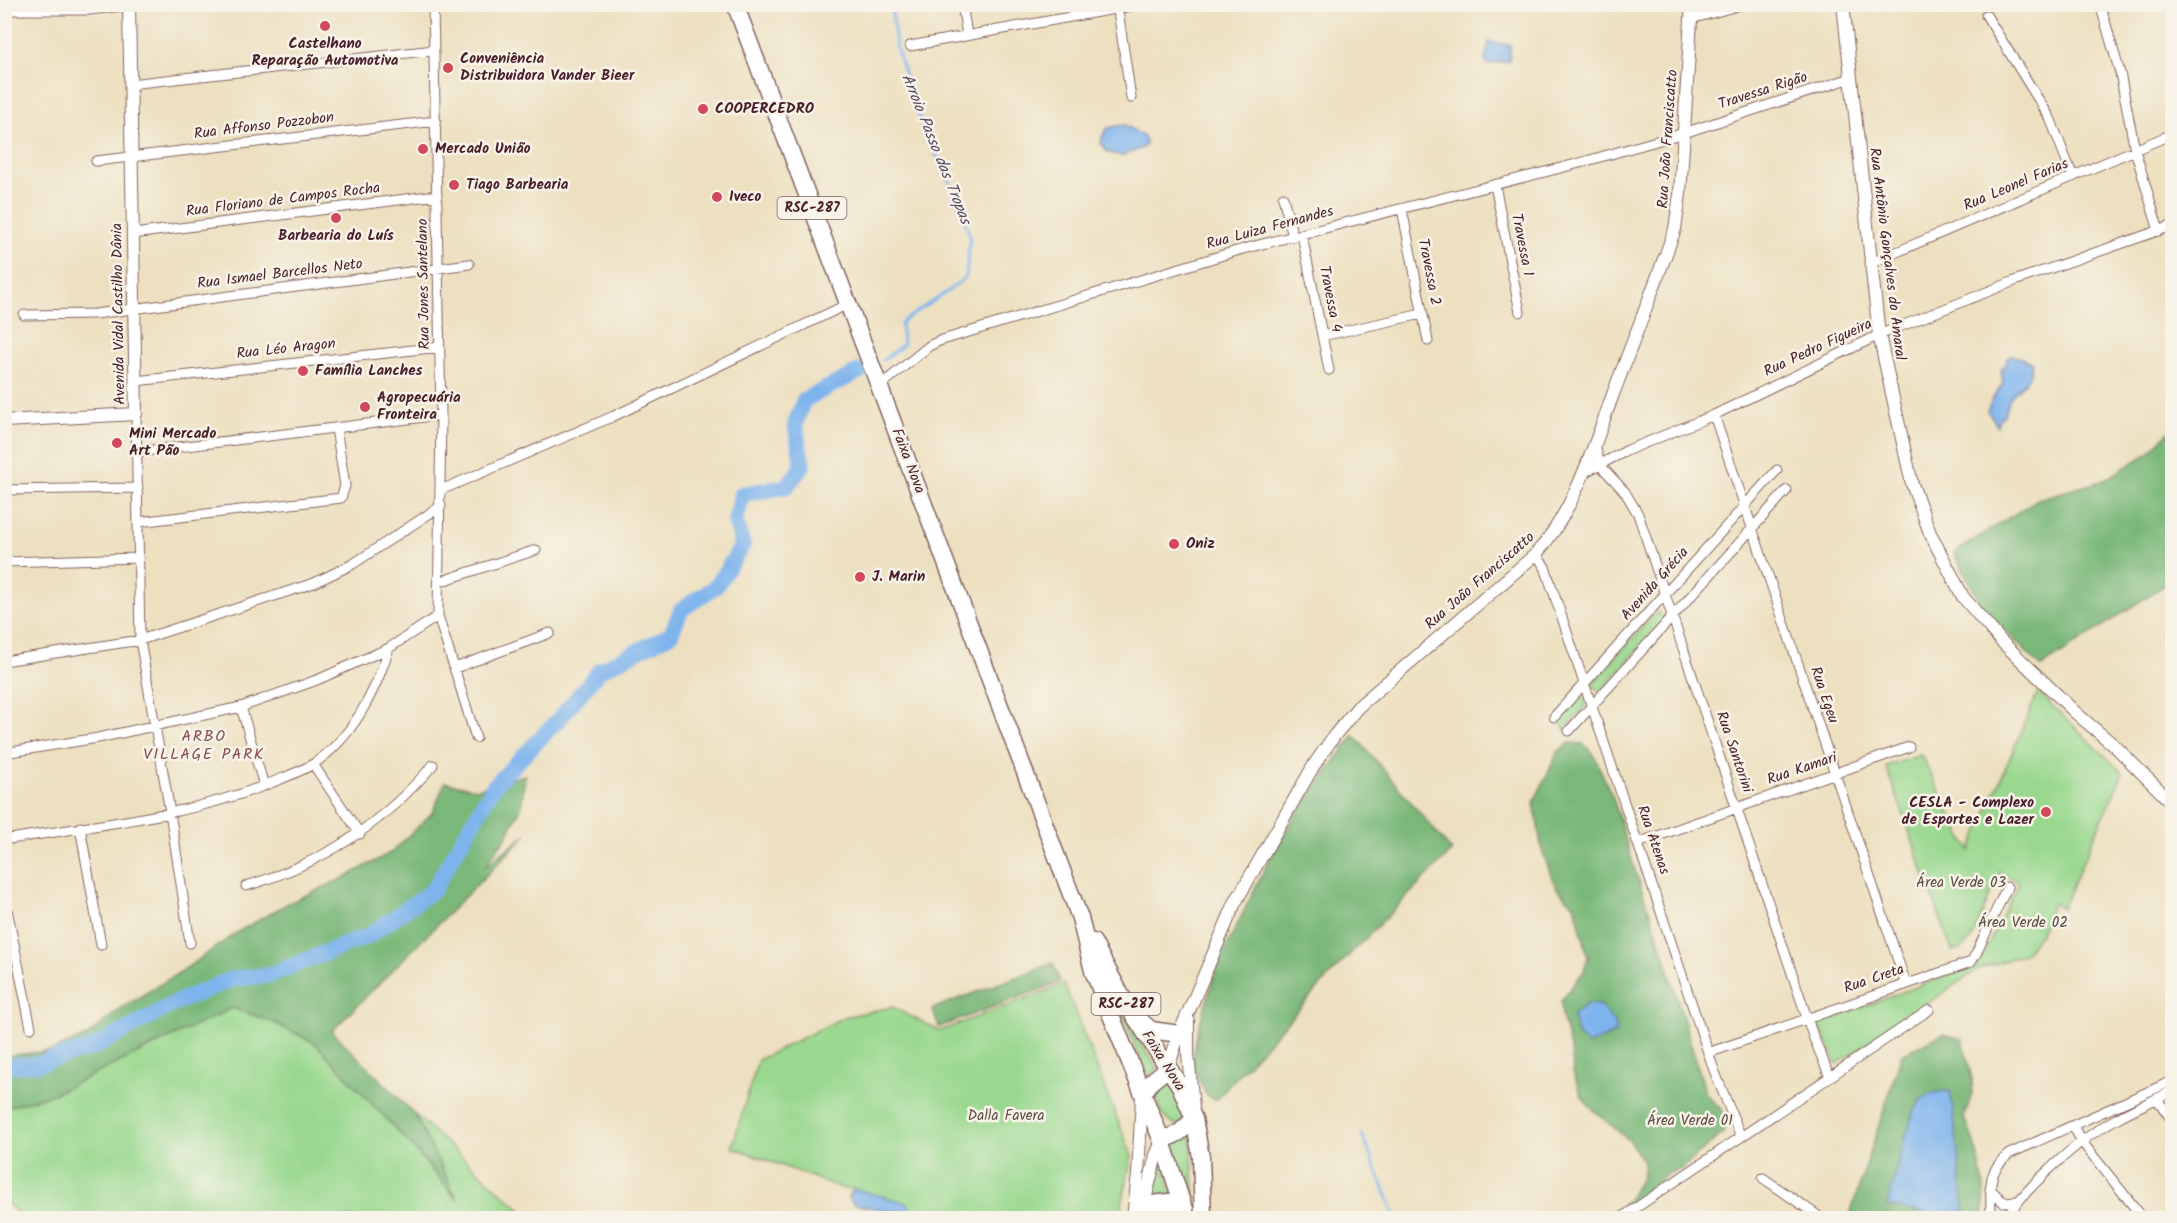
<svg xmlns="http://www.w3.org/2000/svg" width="2177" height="1223" font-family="Kalam,sans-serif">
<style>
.green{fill:#99d88e;stroke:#727c5c;stroke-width:1.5}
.forest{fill:#7ab879;stroke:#626c52;stroke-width:1.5;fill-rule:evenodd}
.water{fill:#7eb4ed;stroke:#646a8c;stroke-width:1.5}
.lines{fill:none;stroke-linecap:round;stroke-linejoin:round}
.stream{stroke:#7eb4ed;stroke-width:3}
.river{stroke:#7eb4ed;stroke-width:16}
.minor-casing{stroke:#83635f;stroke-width:11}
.tertiary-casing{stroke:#83635f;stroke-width:14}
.trunk-casing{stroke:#83635f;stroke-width:19}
.minor{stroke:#fff;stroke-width:9}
.tertiary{stroke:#fff;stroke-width:12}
.trunk{stroke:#fff;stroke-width:16}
.poi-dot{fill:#d1495b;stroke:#f7f3e8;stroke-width:2}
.labels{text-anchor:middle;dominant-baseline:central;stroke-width:5;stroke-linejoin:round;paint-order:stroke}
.shield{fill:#f7f3e8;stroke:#7e5f64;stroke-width:1.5}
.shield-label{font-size:14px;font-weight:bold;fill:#4a1f2b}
.poi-label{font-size:15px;font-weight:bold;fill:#4a1f2b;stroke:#f7f3e8;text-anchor:start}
.street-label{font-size:15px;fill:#4a1f2b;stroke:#f7f3e8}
.park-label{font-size:15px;fill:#5e4d44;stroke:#f7f3e8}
.water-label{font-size:16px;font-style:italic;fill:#5a4c65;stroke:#f7f3e8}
.neighbourhood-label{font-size:16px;letter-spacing:1.5px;fill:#874e54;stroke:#f7f3e8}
</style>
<rect width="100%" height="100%" fill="#f7f3e8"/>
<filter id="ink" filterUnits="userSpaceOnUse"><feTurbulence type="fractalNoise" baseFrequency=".0167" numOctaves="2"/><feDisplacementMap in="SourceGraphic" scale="12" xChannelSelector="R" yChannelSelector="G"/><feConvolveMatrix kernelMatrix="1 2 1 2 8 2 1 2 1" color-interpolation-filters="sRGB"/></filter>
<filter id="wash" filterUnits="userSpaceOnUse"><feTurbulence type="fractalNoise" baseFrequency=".008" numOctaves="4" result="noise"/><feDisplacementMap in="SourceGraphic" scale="24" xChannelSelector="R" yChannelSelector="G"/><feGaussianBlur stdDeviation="1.35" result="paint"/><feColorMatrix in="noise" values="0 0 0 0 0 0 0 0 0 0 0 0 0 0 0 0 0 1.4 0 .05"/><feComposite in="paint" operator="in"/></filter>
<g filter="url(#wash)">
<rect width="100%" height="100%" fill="#ede0c0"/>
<!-- green -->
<path class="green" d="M1659,612L1664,620L1602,690H1597L1593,686V682L1653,615Z
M2038,692L2123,773L2062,908L2053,903L2040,934L2024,954L1977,970L1837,1064L1818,1024L1979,963L2019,883L2000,872L1971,940L1961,949L1952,951L1886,766L1921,755L1970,851Z
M1582,696L1587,701L1586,705L1566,730L1558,720L1577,697Z
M1064,984L1132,1156L1119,1218H916L907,1214L910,1211L855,1189H844L732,1147L758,1060L844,1017L892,1007L940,1031Z
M1115,996L1137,1038L1158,1068L1147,1077Z
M232,1008L273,1022L315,1043L409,1143L455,1197L414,1114L530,1218H24L5,1202V1108L53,1094Z
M1168,1083L1174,1087L1185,1115L1179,1125C1162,1123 1152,1100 1160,1085Z
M1191,1131L1195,1216L1172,1144Z
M1160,1156L1174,1198L1150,1199Z"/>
<!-- forest -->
<path class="forest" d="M2172,429V580L2041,667L1984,609L1954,553L2038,499L2105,480L2148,453Z
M1354,735L1452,851L1349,955L1215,1100L1206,1094L1192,1065L1197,1033L1218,964L1267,864L1294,817Z
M1569,743L1583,744L1593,753L1613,798L1635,871L1660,941L1706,1094L1722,1110L1727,1121L1723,1133L1681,1169L1669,1173L1625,1210L1611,1218H1595L1616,1210L1628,1200L1642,1177L1644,1164L1631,1142L1590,1107L1582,1097L1573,1072L1572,1056L1562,1016L1561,1001L1584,971L1588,957L1575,906L1556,887L1551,875L1542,850L1534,802L1558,752Z
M525,775L521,808L506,837L484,867L527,834L332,1031L414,1114L458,1200L409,1143L315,1043L273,1022L232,1008L53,1094L5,1108V1056L52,1051L87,1036L120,1009L182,971L238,932L285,905L346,877L392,852L433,812L445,782L476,789Z
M1053,963L1060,982L939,1027L932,1009Z
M1943,1034L1963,1039L1972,1080V1094L1964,1118C1976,1143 1990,1191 1982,1218H1849L1902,1054ZM1921,1099L1959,1175L1964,1212L1887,1206L1913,1115Z"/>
<!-- water -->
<path class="water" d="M1489,42L1510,45V61L1488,64L1485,61Z
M1125,125L1144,137L1146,144L1142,148L1122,156L1107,152L1101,143C1104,126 1109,127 1125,125Z
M2011,355L2032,362C2029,383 2027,380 2013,394C2008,399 2006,410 2003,417L2000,416L1997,427L1992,417L1987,411L1994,396L2003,384L2001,370L2006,364L2007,358Z
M1587,1004L1600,1005L1614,1023L1617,1032L1588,1045L1577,1034L1573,1015Z
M1950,1091C1958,1132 1958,1172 1965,1213L1929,1214L1887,1206C1893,1185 1909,1110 1923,1098C1931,1092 1940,1092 1950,1091Z
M855,1189L908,1203L910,1211L907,1214H902L854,1204L850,1200L849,1195Z"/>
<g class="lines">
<!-- stream -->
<path class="stream" d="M883,360L903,345L901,323C923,306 947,295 966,276L970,236L955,192L926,134L909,90L896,46L891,4
M1362,1135L1396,1218
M1929,1218V1214"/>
<!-- river -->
<path class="river" d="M4,1066L36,1064L95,1047L177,1002L232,979L269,975L368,936L433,890L494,786L559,719L600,670L671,634L681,610L716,586L743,545L735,521L742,494L786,487L803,466L795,424L804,400L860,371"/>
</g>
</g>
<g filter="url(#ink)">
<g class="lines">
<!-- minor casing -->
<g class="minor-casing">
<path id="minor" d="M433,4L441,415L438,616L476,738
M962,4L967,35
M1117,4L1131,98
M2100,4L2120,73L2135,150L2159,231
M4,10H89L140,4
M1986,15L2050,118L2073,177
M1691,19L1744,4
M910,46L1142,4
M130,84L434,50
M96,161L436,121
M1495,185L1520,312
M1283,197L1293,237
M1402,209L1428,341
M133,234L437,195
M1302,235L1329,370
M1871,263L2172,134
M24,315L95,314L469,264
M1322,336L1422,314
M136,381L440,347
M880,386L929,346L939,341L1243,249L1576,164L1684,133L1851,78
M136,414L140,640L170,812L190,943
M1714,415L1906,984
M1595,445L1600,465L1625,492L1638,514L1813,1036L1830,1077
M137,452L441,415
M1583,473L1628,450L1714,415L1879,335L2017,280L2172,226
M4,490L138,488
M441,490L614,416L848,304
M138,522L341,498L345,486L336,428
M1536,554L1545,567L1714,1070L1741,1137
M4,562L139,558
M439,582L536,550
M4,661L140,640L314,583L353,564L441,506
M455,668L550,633
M241,707L264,786
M1554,717L1777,470
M1569,731L1787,490
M4,753L98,738L241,707L317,680L389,648L438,616
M313,764L360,834
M80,827L101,945
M4,840C93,825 187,817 271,783C285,777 300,772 313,764C352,739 376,691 389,648
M1638,843L1909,747
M246,886C323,863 380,826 433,765
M4,895L31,1028
M1708,1053L1971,962L1976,954L2007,887
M2157,1099L2172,1120
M2073,1126L2082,1142L2143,1218
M1763,1178L1821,1218
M1990,1189L2003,1202L2019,1201
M1621,1218L1929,1010
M1990,1218C1994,1189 1982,1177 2009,1154L2172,1081
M2005,1218C2030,1184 2078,1140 2114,1120C2133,1109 2153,1101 2172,1091"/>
</g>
<!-- tertiary casing -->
<g class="tertiary-casing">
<path id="tertiary" d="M1843,4L1879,335L1912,484L1930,533L1963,597L2001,641L2077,714L2116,747L2172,803
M4,421L136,414L129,4
M1188,1020V1054L1193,1107
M1168,1068L1179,1034L1235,903L1314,765L1334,736L1358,707L1536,554C1573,513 1593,449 1612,397C1633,341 1655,285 1675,229L1680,194L1692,4
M1142,1212L1156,1155L1162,1141
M1133,1218L1138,1174L1142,1098"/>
</g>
<!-- trunk casing -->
<g class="trunk-casing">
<path id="trunk" d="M735,4L1080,918L1093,971L1162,1141L1187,1218
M1093,942L1122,997L1180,1086L1194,1119L1201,1157L1203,1218
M1142,1022L1151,1030L1179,1034
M1143,1093L1152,1081L1168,1068
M1162,1141L1180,1132L1194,1119
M1144,1205L1169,1202L1185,1209"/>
</g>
<!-- minor -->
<use href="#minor" class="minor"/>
<!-- tertiary -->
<use href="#tertiary" class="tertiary"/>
<!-- trunk -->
<use href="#trunk" class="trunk"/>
</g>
</g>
<!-- markers -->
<g class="poi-dot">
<circle cx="325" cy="26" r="6"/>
<circle cx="448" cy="68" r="6"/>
<circle cx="703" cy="109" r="6"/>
<circle cx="423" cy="149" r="6"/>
<circle cx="454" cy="185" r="6"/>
<circle cx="717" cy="197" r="6"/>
<circle cx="336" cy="218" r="6"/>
<circle cx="303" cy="371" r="6"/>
<circle cx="365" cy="407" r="6"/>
<circle cx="117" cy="443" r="6"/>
<circle cx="1174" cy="544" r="6"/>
<circle cx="860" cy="577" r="6"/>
<circle cx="2046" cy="812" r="6"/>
</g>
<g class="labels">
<!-- shield labels -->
<g class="shield">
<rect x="777.5" y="197" width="69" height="22" rx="4.5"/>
<rect x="1091.5" y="993" width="69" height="22" rx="4.5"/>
</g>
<g class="shield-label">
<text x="812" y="208">RSC-287</text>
<text x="1126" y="1004">RSC-287</text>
</g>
<!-- poi labels -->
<g class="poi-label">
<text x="325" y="44" text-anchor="middle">Castelhano<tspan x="325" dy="17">Reparação Automotiva</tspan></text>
<text x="460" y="59">Conveniência<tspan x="460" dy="17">Distribuidora Vander Bieer</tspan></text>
<text x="715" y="109">COOPERCEDRO</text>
<text x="435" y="149">Mercado União</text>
<text x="466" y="185">Tiago Barbearia</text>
<text x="729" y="197">Iveco</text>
<text x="336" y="236" text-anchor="middle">Barbearia do Luís</text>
<text x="315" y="371">Família Lanches</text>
<text x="377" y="398">Agropecuária<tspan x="377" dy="17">Fronteira</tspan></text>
<text x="129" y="434">Mini Mercado<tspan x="129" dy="17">Art Pão</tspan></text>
<text x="1186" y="544">Oniz</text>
<text x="872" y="577">J. Marin</text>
<text x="2034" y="803" text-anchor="end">CESLA - Complexo<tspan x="2034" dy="17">de Esportes e Lazer</tspan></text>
</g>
<!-- street labels -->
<g class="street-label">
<text transform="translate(1763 91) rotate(-18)">Travessa Rigão</text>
<text transform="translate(264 126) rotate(-7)">Rua Affonso Pozzobon</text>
<text transform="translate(1668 139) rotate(-86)">Rua João Franciscatto</text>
<text transform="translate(2016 185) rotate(-23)">Rua Leonel Farias</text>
<text transform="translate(283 200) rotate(-7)">Rua Floriano de Campos Rocha</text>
<text transform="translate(1270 228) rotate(-15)">Rua Luiza Fernandes</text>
<text transform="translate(1522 245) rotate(79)">Travessa 1</text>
<text transform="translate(1887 254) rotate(83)">Rua Antônio Gonçalves do Amaral</text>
<text transform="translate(1429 272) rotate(79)">Travessa 2</text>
<text transform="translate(280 274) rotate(-7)">Rua Ismael Barcellos Neto</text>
<text transform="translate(424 284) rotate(-91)">Rua Jones Santelano</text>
<text transform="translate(1330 299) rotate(79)">Travessa 4</text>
<text transform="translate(119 314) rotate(-91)">Avenida Vidal Castilho Dânia</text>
<text transform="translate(1818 348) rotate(-25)">Rua Pedro Figueira</text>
<text transform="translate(286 349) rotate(-6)">Rua Léo Aragon</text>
<text transform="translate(908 461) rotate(69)">Faixa Nova</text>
<text transform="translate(1480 581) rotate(-41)">Rua João Franciscatto</text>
<text transform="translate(1655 584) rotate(-48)">Avenida Grécia</text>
<text transform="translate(1824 695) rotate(71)">Rua Egeu</text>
<text transform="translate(1734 752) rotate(71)">Rua Santorini</text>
<text transform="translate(1802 769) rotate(-19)">Rua Kamari</text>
<text transform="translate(1653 840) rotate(71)">Rua Atenas</text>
<text transform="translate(1874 979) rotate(-19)">Rua Creta</text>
<text transform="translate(1163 1061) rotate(58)">Faixa Nova</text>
</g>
<!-- park labels -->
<g class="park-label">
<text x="1961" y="883">Área Verde 03</text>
<text x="2023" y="923">Área Verde 02</text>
<text x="1006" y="1116">Dalla Favera</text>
<text x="1690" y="1121">Área Verde 01</text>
</g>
<!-- water labels -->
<g class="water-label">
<text transform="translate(936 149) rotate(68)">Arroio Passo das Tropas</text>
</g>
<!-- neighbourhood labels -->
<g class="neighbourhood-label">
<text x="204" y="736">ARBO<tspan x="204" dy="18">VILLAGE PARK</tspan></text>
</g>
</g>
<!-- margin -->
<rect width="2177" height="1223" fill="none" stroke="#f7f3e8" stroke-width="24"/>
</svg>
